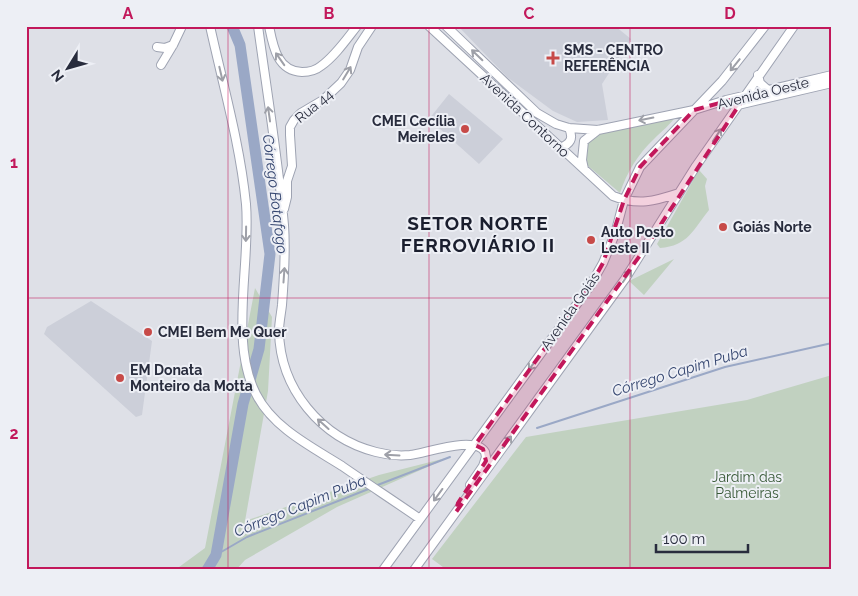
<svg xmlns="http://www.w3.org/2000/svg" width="858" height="596" font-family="Raleway,sans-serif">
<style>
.built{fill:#cccfd9}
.green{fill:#c1d1c0}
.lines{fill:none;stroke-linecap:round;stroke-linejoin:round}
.stream{stroke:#9aa8c6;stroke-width:2}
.river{stroke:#9aa8c6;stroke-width:11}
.major-casing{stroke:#9ea3b2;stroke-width:10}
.major{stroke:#fff;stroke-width:8}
.oneway{stroke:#9ea0a8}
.marked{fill:#c2185b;fill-opacity:0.2;stroke:#c2185b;stroke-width:4;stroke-dasharray:10 6;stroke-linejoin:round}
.grid{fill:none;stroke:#c2185b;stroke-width:1;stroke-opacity:0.55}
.poi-dot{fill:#c74a48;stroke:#edeff5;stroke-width:2}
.labels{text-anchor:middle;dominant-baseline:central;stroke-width:4;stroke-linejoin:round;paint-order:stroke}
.poi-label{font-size:14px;font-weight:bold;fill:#282c3d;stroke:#edeff5;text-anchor:start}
.street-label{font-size:14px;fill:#282c3d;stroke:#edeff5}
.park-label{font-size:14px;fill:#375836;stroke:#edeff5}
.water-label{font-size:15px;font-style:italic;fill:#34456f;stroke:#edeff5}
.district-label{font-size:19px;font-weight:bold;letter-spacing:1px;fill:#1a1e2e;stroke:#edeff5}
.neatline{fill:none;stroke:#c2185b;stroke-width:2}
.grid-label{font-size:16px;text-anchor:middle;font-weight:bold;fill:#c2185b}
</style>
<rect width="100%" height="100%" fill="#dee0e7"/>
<!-- built -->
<path class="built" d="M458,26H615L631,39L602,84L608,120L577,122L553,111L507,77Z
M449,94L503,139L479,164L429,119Z
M91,301L152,341L142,415L136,417L44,334L47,327Z"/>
<!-- green -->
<path class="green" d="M676,116C670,125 662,131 654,139C638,154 627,172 620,193L587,165C580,153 587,142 595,134Z
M699,170L707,179L705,186L709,210C693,230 688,246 660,248L657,244Z
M674,259L644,295L629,281Z
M255,288L272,317L268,391L245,521L379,475L450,457L337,507L245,560L236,570H175L205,548Z
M832,375V570H447L432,559L526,437L747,400Z"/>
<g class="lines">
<!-- stream -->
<path class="stream" d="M537,428L725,367L832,343
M375,486L450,457
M216,555L247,537L371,488"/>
<!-- river -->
<path class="river" d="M207,570L216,555L243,404L259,349L270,254L240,45L232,26"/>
<!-- major casing -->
<g class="major-casing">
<path id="major" d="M210,26C223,85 240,144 246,204C251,262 229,342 256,394C273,428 312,447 342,466C368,484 394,501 420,519
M258,26C267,92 278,159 284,225C286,252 284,279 282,305C281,314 279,323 279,331C280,389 321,438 376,452C387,455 399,456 410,455C427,453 475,435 485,452L486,457L483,466L470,485
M269,26C273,46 277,71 302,72C309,72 315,71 321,66C335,56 346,40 357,26
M429,26L613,196C638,206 655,201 679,193
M446,26L537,113L556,124L569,128L598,130L694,110L726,100L832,75
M157,47L165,48L173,45
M161,65L173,45L182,26
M758,75L760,83L769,91
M738,105L832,83
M560,148C570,144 574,139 569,128
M584,169L582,160L584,141L598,130
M284,209L287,197V181L292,166L290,135V127L294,120L301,113L323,100L341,83L350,70L358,47L372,26
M383,570L590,286L603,263L615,234L624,200L640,167L722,81L765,26
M414,570L625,279L696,166L794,26"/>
</g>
<!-- major -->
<use href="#major" class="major"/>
</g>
<!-- one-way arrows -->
<defs><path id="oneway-shaft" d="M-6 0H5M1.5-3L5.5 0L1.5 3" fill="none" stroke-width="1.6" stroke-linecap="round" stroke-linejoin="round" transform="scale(1.25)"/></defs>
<g class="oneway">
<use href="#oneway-shaft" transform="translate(477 55) rotate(-136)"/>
<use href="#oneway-shaft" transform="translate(280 59) rotate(-125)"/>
<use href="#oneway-shaft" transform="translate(735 65) rotate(129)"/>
<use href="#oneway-shaft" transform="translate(347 73) rotate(-59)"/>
<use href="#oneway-shaft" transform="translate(221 74) rotate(77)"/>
<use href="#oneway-shaft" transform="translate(269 114) rotate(-98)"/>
<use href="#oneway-shaft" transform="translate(646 119) rotate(169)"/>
<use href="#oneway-shaft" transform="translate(717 135) rotate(-56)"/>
<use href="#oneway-shaft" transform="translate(246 234) rotate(91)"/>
<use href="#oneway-shaft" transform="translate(284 275) rotate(-86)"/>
<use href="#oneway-shaft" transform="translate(627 276) rotate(-56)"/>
<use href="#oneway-shaft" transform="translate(533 364) rotate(126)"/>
<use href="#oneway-shaft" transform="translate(323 424) rotate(-138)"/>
<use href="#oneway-shaft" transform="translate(507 442) rotate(-54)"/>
<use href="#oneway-shaft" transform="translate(392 455) rotate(-177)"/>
<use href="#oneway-shaft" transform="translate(438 495) rotate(126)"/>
</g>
<!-- marked area -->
<path class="marked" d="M745,96L646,247L456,512L458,503L486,461L483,449L475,445L590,286L603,263L624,200L640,167L694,110Z"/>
<!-- grid -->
<path class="grid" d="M228,26V570M429,26V570M630,26V570M26,298H832"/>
<!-- markers -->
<g class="poi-dot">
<path d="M550.5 50.5h5v5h5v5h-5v5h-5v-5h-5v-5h5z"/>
<circle cx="465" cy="129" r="5"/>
<circle cx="723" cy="227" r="5"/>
<circle cx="591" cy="240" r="5"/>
<circle cx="148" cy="332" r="5"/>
<circle cx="120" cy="378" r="5"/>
</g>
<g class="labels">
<!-- poi labels -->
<g class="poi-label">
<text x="564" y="50">SMS - CENTRO<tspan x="564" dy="16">REFERÊNCIA</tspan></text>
<text x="455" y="121" text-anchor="end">CMEI Cecília<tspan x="455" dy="16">Meireles</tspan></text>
<text x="733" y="227">Goiás Norte</text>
<text x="601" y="232">Auto Posto<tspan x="601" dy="16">Leste II</tspan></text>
<text x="158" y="332">CMEI Bem Me Quer</text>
<text x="130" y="370">EM Donata<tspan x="130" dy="16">Monteiro da Motta</tspan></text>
</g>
<!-- street labels -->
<g class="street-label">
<text transform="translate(763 93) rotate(-14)">Avenida Oeste</text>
<text transform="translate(314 106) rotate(-39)">Rua 44</text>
<text transform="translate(525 115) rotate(43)">Avenida Contorno</text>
<text transform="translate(570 311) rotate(-55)">Avenida Goiás</text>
</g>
<!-- park labels -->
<g class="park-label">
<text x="747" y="477">Jardim das<tspan x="747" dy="16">Palmeiras</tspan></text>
</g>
<!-- water labels -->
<g class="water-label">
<text transform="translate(275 194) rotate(83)">Córrego Botafogo</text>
<text transform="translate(680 371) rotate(-17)">Córrego Capim Puba</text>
<text transform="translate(300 506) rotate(-22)">Córrego Capim Puba</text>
</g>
<!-- district labels -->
<g class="district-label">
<text x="478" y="223">SETOR NORTE<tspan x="478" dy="22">FERROVIÁRIO II</tspan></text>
</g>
</g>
<!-- border -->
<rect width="858" height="596" fill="none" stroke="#edeff5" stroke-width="55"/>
<!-- north arrow -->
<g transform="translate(68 68) rotate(233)" stroke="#edeff5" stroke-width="4" paint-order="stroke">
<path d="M0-4L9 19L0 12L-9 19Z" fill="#282c3d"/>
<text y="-8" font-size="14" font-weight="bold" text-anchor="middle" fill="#282c3d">N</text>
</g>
<!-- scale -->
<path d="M656 544v8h92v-8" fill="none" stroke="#282c3d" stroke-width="2.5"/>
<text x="663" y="544" font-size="15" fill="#282c3d" stroke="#edeff5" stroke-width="4" paint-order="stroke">100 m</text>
<rect x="28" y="28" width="802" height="540" class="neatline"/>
<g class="grid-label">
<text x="128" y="19">A</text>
<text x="329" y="19">B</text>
<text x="529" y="19">C</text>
<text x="730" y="19">D</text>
<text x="14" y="168">1</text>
<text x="14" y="439">2</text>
</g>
</svg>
